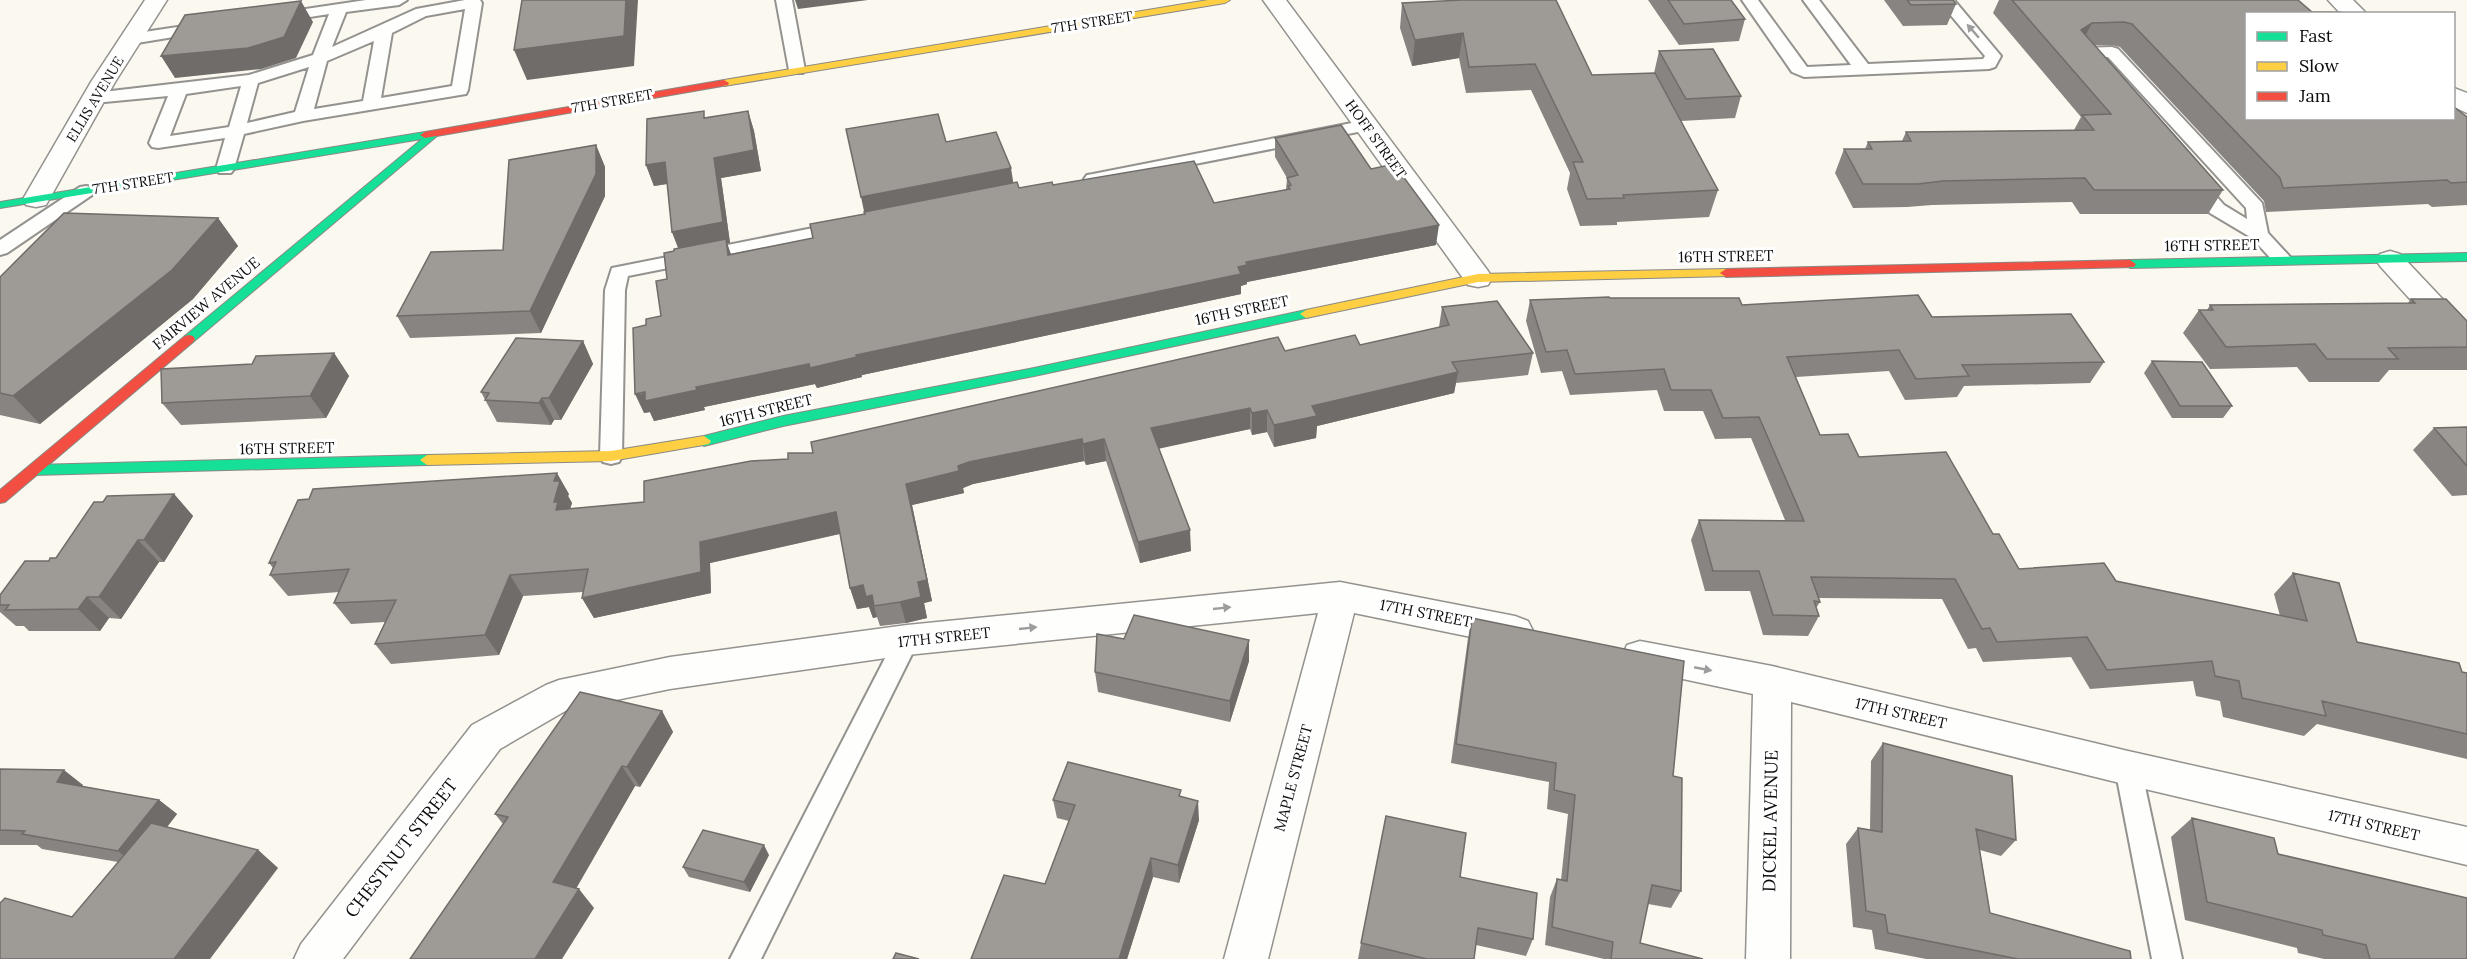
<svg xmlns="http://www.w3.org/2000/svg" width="2467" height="959" font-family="Lora,serif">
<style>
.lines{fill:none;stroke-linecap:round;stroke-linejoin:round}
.lane-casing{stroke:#94928f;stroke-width:4}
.street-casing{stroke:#94928f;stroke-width:3}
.fast-casing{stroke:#8a8985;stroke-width:2}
.slow-casing{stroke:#8a8985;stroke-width:2}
.jam-casing{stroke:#8a8985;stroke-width:2}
.lane{fill:#fefefd;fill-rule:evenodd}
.street{fill:#fefefd;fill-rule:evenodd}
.fast{fill:#16e098;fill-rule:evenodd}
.slow{fill:#ffcf43;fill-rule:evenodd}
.jam{fill:#f24e42;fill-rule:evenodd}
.wall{fill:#888481}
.shaded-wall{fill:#6f6c69}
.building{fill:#9e9a96;stroke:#6f6c69;stroke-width:1.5}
.oneway{fill:#9d9d9d}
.labels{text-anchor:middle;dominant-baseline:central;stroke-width:6;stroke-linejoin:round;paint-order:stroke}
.far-street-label{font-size:14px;fill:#0c0c0c;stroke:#fff}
.street-label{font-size:15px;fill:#0c0c0c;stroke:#fff}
.near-street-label{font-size:18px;fill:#0c0c0c;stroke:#fff}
</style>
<rect width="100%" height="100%" fill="#fbf8f0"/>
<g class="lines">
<!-- lane casing -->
<g class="lane-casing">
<path id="lane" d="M366,0H407L399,5L346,12L332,47L416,9L465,0H480L482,3L468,90L466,94L303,121L244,134L234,169L231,173H219L216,169L225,138L158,148L152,147L149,143L168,96L94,103L86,98L94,93L249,75L313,55L329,14L278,22L272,20L270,17L272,14ZM465,9L452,86L381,98L392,33L426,16ZM374,41L363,101L314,109L327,61ZM309,67L295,112L247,123L258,83ZM241,86L229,127L170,136L186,94Z
M776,0H792L805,70L803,73H791L789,70Z
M1742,0H1758L1807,67L1851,65L1803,0H1819L1868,64L1983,59L1985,56L1938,0H1954L2001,56L1995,67L1989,69L1804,77L1792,72Z
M204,23L212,28L210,31L131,44L123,39L131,34Z
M2112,47L2118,49L2262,203L2268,233L2292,259L2289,263H2275L2252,238L2210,213L2186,183L2189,179H2201L2224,205L2247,219L2246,208L2108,57H2093L2092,62C2082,65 2077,61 2072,53L2080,48Z
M1367,120L1373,121L1376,125L1373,129L1093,184L1087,183L1084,179L1087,175L1093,174Z
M86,186L92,187L95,191L92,195L7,253L0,255V240L80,187Z
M843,222L850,224L852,228L850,232L628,276L625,290L622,456L619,462L611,464L603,462L600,456L605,290L612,268Z
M907,630L916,633L919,640L761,959H730L898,633Z
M2128,756L2137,760L2141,768L2182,959H2152L2115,768L2119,760Z"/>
</g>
<!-- street casing -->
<g class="street-casing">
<path id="street" d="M145,0H167L115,82L46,205L36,207L26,205L23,199L91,82Z
M1263,0H1286L1488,271L1492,278L1488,285L1478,287L1468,285Z
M2328,0H2353L2367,14H2341Z
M2454,88L2467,93V113L2454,107Z
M2390,251L2400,254L2467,325V353L2456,350L2380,266L2376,260L2380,254Z
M1340,582L1515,616L1528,621L1533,631L1528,641L1515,646L1354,613L1268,959H1224L1318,613L907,655L670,689L567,710L500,749L343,959H294L301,944L472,725L546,685L559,680L670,657L907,625Z
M1640,641L1772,666L2128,751L2467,827V865L2128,785L1791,702L1790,959H1746L1753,694L1627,667L1622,656L1627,645Z"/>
</g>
<!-- fast casing -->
<g class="fast-casing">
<path id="fast" d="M425,132H433L438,135L193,342L189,343L183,339L185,336L422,139L0,208V202Z
M2467,253V261L2130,268L2124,264L2130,260Z
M1306,310L1310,311L1312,314L1310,317L1034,376L783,426L704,446L697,441L704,436L783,416L1034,368Z
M427,455L434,460L427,465L33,475L26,470L33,465Z"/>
</g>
<!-- slow casing -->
<g class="slow-casing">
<path id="slow" d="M1208,0H1230L1225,3L724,86L719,83L724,80Z
M1726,269L1732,273L1730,276L1478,282L1306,318L1300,314L1306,310L1478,274Z
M704,436L711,441L709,444L611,461L427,465L420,460L427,455L611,451Z"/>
</g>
<!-- jam casing -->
<g class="jam-casing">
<path id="jam" d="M724,80L729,83L728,85L425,138L420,135L425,132Z
M2130,260L2136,264L2134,267L1726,277L1720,273L1726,269Z
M189,335L193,336L195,339L193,342L5,502L0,503V490L185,336Z"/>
</g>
<!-- lane -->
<use href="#lane" class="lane"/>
<!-- street -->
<use href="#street" class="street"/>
<!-- fast -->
<use href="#fast" class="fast"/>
<!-- slow -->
<use href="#slow" class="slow"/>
<!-- jam -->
<use href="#jam" class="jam"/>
</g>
<!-- wall -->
<path class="wall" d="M1648,0H1731L1745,19L1739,41L1679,45Z
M1884,0H1953L1956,4L1947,25L1903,26Z
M1999,0H2298L2247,14L2467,117V205L2432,207L2428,204L2266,212L2264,201L2120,47L2112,45H2095L2223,190L2208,214H2080L2072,202L1932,205L1907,207L1853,208L1835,173L1844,149H1865L1868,142L1902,141L1906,132L2074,130L2081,117L1993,13Z
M1402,3L1592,75L1654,73L1659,51L1741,96L1735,118L1681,121L1718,190L1709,217L1617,222V225L1580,226L1567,189L1570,173L1531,90L1466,93L1459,58L1412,66L1400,28Z
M748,111L754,131L761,171L721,178L730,243H727L731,254L813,238L865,214L946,142L1013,183L1019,188L1053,185L1214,203L1286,190L1287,178L1275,157V138L1371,169L1436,245L1247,282V284L1241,286V294L862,375V377L817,388L815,384L704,407L705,410L654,421L650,412L644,413L646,325L661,316L667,279L674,251L678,248L672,232L667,184L654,186L646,165L706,118Z
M596,145L605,167V196L541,333L410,338L397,316L503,250Z
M218,218L238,246L193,299L40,424L0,415V277Z
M1610,298L1742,305L1932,317L2104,362L2090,383L1964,386L1957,397L1905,400L1889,371L1796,377L1820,435L1993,534L2019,569L2116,581L2280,616L2274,594L2293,573L2357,642L2467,673V759L2317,724L2304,736L2223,717L2220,701L2196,696L2193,681L2090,689L2071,657L1983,662L1976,648L1968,649L1942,599L1818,598L1820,602L1816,608L1819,616L1808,636L1763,635L1750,591H1705L1691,540L1699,520H1785L1751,438L1715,439L1703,411H1664L1657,390L1570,395L1562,371L1541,373L1526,321L1530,300Z
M2411,299L2467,347V370H2389L2379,382H2309L2297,367L2210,369L2183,333L2199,310H2207L2210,305L2408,303Z
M1442,307L1533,353L1528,375L1456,383L1454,393L1317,426L1316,438L1274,447L1267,432L1252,435L1250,429L1159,448L1191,551L1140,563L1106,461L1086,465L1084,461L973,484L963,488L964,493L912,505L932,601L924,603L927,618L906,623L880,626L877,617L873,618L869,607L857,609L850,588L840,534L710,563L711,593L594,618L582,598L583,592L523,596L499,655L391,664L375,644L385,622L351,624L334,603L339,592L288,596L270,575L273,568L269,563L569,494L568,496L572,503L570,509L644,502L788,459L813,453L1285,351L1360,345L1439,327Z
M583,341L593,364L561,420H554L551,425L497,422L481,392Z
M334,353L349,376L326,418L181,425L162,403L252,364Z
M2152,361L2232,406L2223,418H2172L2144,373Z
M2467,427V495L2452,496L2413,450L2434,428Z
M174,494L193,516L164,562H159L121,619L109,618L100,631H29L24,626H16L0,612V595L49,561L56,558Z
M1472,618L1673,776L1681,891L1671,908L1648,904L1640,943L1703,959H1604L1545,945L1550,897L1557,879L1561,880L1568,814L1547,809L1549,782L1451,763L1468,638Z
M1124,639L1249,640V661L1230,722L1098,692L1095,672Z
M662,711L673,732L640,787L635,786L576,888L594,908L503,824L495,814Z
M1883,743L2016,840L2001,856L1980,850L1990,913L2131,959H1926L1875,949L1872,930L1853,927L1846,844L1858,828L1870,830L1871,761Z
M0,769L83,785L82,786L159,800L177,814L167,827L258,850L278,868L118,862L42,849L37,845H0Z
M1181,796L1199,820L1179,883L1153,877L1127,959H971L1045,884L1069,821L1057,818L1053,800Z
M2192,818L2278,854L2467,959H2324L2298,953L2297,948L2185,920L2171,837Z
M769,855L750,892L689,877L683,867Z
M1460,877L1533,939L1526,956L1476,945L1474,959H1358L1361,943Z"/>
<!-- shaded-wall -->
<path class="shaded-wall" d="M626,0H638L634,66L527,80L514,50Z
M795,0H868L798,9Z
M301,1L313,22L296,58L261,69L175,78L161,56Z
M2092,23L2080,46L2081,30Z
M1463,33L1459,58L1412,66L1415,40Z
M748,111L754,131L761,171L721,178L730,243H727L732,259L680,252L672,232L714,158Z
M596,145L605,167V196L541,333L530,311Z
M665,162L673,183L654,186L646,165Z
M1011,168L1014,187L865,216L861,197Z
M218,218L238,246L193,299L40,424L13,396Z
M1439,225L1436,245L1247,282V284L1241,286V294L862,375L856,355L1238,267L1246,262Z
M583,341L593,364L561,420L549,398Z
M334,353L349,376L326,418L310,396Z
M857,357L862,377L817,388L815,384L704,407L705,410L654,421L650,412L644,413L635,394L696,387L809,364Z
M1458,372L1454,393L1317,426L1316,438L1274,447V425L1312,406Z
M542,398L554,420L551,425L539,403Z
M1250,408V429L1153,450L1151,428Z
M1267,410V432L1252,435V413Z
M1082,439L1084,461L973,484L963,488L964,493L912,505L932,601L924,603L927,618L906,623L900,602L918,582L906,484L969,462Z
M1104,439L1106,461L1086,465L1083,444Z
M557,473L569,494L568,496L572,503L567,518L556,510L554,502V481Z
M174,494L193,516L164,562L144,540Z
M836,512L843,533L710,563L711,593L594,618L582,598L700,542Z
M1190,530L1191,551L1140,563L1138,542Z
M138,540L159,562L121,619L99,597Z
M510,575L523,596L499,655L485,635Z
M863,585L872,595L874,606L877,617L873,618L869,607L857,609L850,588Z
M87,597L109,618L100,631L78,609Z
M1249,640V661L1230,722V701Z
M662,711L673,732L640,787L627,767Z
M622,766L635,786L569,901L553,882Z
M64,770L83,785L75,797L57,782Z
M159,800L177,814L137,866L118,851Z
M1198,801L1199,820L1179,883L1178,865Z
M764,845L769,855L750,892L744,882Z
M258,850L278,868L210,959H174Z
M1151,858L1153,877L1127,959H1119Z
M579,889L594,908L562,959H535Z"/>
<!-- building -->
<path class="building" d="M522,0H626L624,36L514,50Z
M1462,0H1556L1592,75L1655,73L1718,190L1623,195L1624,198L1587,199L1573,162H1583L1535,64L1469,67L1463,33L1415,40L1402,3Z
M1668,0H1731L1745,19L1684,24Z
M1907,0H1953L1956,4L1911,5Z
M2012,0H2298L2312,12H2341L2343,14H2247V118H2454V107L2467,117V182L2451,183L2447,180L2283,188L2280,178L2132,24L2124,22L2092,23L2081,30L2223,190H2094L2085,178L1943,181L1918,184H1863L1844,149H1872L1868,142L1911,141L1906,132L2094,130L2082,115L2111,114Z
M301,1L284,37L248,48L161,56L185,15Z
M1713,49L1741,96L1686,99L1659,51Z
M704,111V118L748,111L754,150L714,158L723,222L672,232L665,162L646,165L647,119Z
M938,114L946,142L996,132L1011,168L861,197L846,129Z
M1341,125L1371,169L1394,164L1439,225L1246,262L1247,265L1238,267L1241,274L856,355L857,357L810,368L809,364L696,387L697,390L645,401V392L635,394L633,328L646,325V319L661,316L656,281L667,279L664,253L674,251V249L726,239L728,255L813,238L810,224L865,214L864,212L1017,182L1019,188L1052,182L1053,185L1194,161L1214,203L1290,189L1288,186L1291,185L1287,178L1298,175L1275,138Z
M596,145V174L530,311L397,316L431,252L503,250L509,160Z
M64,213L218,218L172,270L13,396L0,393V277Z
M1918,295L1932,317L2071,314L2104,362L1962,365L1969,376L1916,379L1899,350L1787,357L1820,435L1848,434L1859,457L1946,452L1993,534H1999L2019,569L2104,563L2116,581L2307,621L2293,573L2339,583L2357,642L2459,663L2462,672L2467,673V734L2322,701L2326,716L2242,698L2239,681L2215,676L2212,661L2107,670L2087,637L1997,642L1990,628L1982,629L1955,579L1811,577L1820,602L1814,601L1819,616L1773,615L1759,571H1713L1699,520L1804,521L1759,417L1723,418L1711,390H1671L1664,369L1575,374L1567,350L1546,352L1530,300L1609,297L1610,298H1739L1742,305Z
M2411,299H2446L2467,321V347L2388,348L2398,359H2327L2315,344L2226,347L2199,310H2213L2210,305L2415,303Z
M1497,301L1533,353L1452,362L1458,372L1312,406L1317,416L1274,425L1267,410L1252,413L1250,408L1151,428L1190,530L1138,542L1104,439L1083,444L1082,439L969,462L958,466L959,471L906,484L927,580L918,582L921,597L900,602L874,606L872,595L866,597L863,585L850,588L836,512L700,542L701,572L582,598L588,569L510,575L485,635L375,644L396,600L334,603L349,569L270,575L276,562L269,563L298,500L309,499L313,489L557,473L554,481H560L554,502H558L556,510L644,502V481L751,461L788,459V453H813L811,442L1278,337L1285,351L1355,335L1360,345L1449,325L1442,307Z
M516,338L583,341L549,398H542L539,403L485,400L489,393L481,392Z
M334,353L310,396L162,403L161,369L252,364L256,356Z
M2152,361L2202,362L2232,406H2180Z
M2467,427V466L2434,428Z
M174,494L144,540H138L99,597H87L78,609L5,610L9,605H0V595L25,561H49L50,558H56L94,502H103L107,496Z
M1134,615L1249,640L1230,701L1095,672L1097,634L1124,639Z
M1472,618L1684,661L1673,776L1682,778L1681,891L1652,885L1640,943L1703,959H1611L1613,942L1552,927L1557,879L1567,881L1575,795L1554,790L1556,763L1456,744Z
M580,692L662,711L627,767L622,766L553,882L579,889L535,959H410L508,817L495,814Z
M1883,743L2012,776L2016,840L1976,829L1990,913L2130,951L2131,959H2018L1888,933L1885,915L1866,911L1858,828L1882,832Z
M1068,762L1181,790L1179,796L1198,801L1178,865L1151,858L1119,959H971L1004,875L1045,884L1075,805L1053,800Z
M0,769L64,770L57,782L159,800L118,851L22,834L25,831L0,830Z
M1386,816L1466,833L1460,877L1537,893L1533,939L1478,928L1474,959H1427L1361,943Z
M2192,818L2274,838L2278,854L2467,898V959H2370L2366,945L2323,935L2322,930L2207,902Z
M151,823L258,850L174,959H0V903L5,898L72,917Z
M703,830L764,845L744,882L683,867Z
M896,953L919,959H893Z"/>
<!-- one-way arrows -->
<defs><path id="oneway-solid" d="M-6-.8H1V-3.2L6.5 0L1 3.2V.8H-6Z" transform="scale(1.5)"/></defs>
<g class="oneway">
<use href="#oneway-solid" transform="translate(1973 31) rotate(-131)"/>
<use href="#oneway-solid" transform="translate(1222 608) rotate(-6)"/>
<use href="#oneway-solid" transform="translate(1028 628) rotate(-6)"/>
<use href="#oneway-solid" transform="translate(1703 669) rotate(11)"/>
</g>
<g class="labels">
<!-- far-street labels -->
<g class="far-street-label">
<text transform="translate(1092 22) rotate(-9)">7TH STREET</text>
<text transform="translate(95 99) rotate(-59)">ELLIS AVENUE</text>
<text transform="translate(612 101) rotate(-10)">7TH STREET</text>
<text transform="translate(1376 139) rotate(54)">HOFF STREET</text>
<text transform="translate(133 183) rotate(-9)">7TH STREET</text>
</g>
<!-- street labels -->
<g class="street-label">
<text transform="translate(2212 245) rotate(-1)">16TH STREET</text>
<text transform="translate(1726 256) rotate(-1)">16TH STREET</text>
<text transform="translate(206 303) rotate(-40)">FAIRVIEW AVENUE</text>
<text transform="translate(1242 310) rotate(-12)">16TH STREET</text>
<text transform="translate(766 410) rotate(-14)">16TH STREET</text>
<text transform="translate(287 448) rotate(-1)">16TH STREET</text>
<text transform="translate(1426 613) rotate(11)">17TH STREET</text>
<text transform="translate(944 637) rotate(-6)">17TH STREET</text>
<text transform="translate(1901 713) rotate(13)">17TH STREET</text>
<text transform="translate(1293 778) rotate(-75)">MAPLE STREET</text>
<text transform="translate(2374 825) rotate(13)">17TH STREET</text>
</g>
<!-- near-street labels -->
<g class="near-street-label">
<text transform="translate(1770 821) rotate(-89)">DICKEL AVENUE</text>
<text transform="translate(401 848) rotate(-52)">CHESTNUT STREET</text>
</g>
</g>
<!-- legend -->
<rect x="2245" y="12" width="210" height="108" fill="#ffffff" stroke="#9e9e9e" stroke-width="1.5"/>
<rect x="2257" y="32" width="30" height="9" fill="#16e098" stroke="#9e9e9e" stroke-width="1.5"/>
<text x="2299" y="42" font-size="18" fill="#0c0c0c">Fast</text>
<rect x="2257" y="62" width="30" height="9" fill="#ffcf43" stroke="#9e9e9e" stroke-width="1.5"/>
<text x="2299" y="72" font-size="18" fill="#0c0c0c">Slow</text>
<rect x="2257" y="92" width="30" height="9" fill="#f24e42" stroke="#9e9e9e" stroke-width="1.5"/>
<text x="2299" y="102" font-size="18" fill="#0c0c0c">Jam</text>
</svg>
